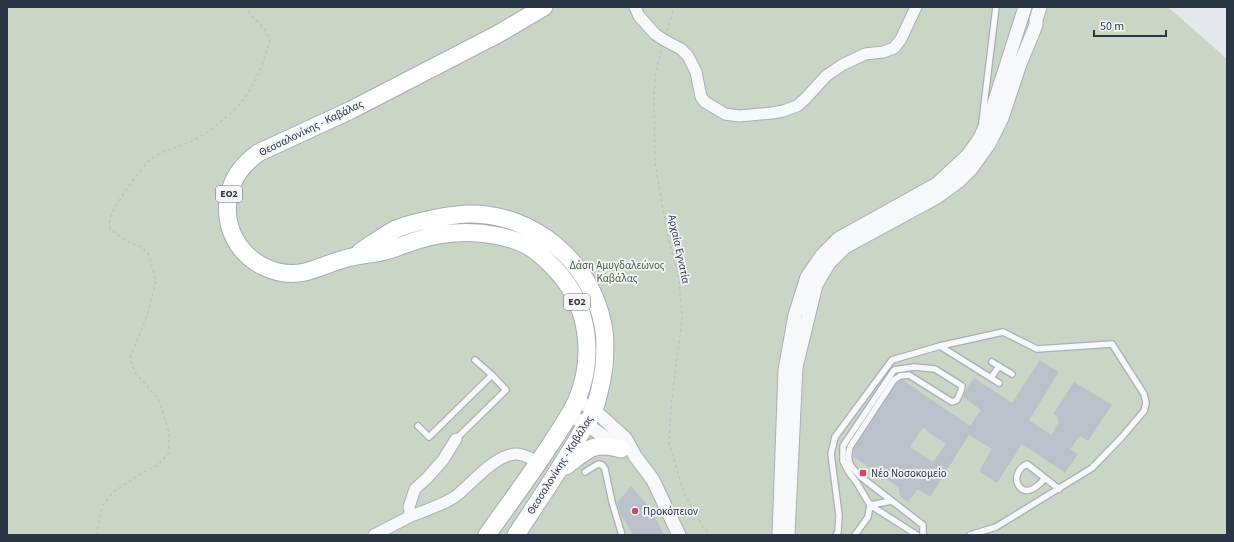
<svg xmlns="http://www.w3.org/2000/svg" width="1234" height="542" font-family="'Source Sans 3',sans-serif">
	<rect width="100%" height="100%" fill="#e4e7ec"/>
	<!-- green -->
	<path fill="#cad6c5" d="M7,7H1168L1227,59V535H7Z"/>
	<!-- building -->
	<path fill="#bbc1ca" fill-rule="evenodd" d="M1040,360L1059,372L1029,420L1051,435L1058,423L1057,416L1053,414L1074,382L1112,405L1088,441L1080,436L1070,449L1078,454L1065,473L1022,444L997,483L979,471L992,449L969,435L930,497L918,489L908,502L900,497L899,488L853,456L854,449L897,383L902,380H903L970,426L981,410L963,397L965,391L974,378L1012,403ZM923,428L946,444L933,462L910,447Z
		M631,486L650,508L664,535H633L620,513L617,503Z"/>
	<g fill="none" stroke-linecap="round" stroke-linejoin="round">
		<defs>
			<path id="service" d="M982,122L996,7
				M940,346L999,383
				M475,360L492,375
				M992,362L1012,374
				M991,378L999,366
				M418,426L429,437L492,375L506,390L456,439
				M585,472L598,464L602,465L605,469L612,502L622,535
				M1045,478C1041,483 1036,488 1030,490C1020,493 1014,481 1018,473C1020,468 1023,466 1027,464L1059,489
				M892,501L870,505L917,535
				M836,535L838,532L839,515L831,454L835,437L892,360L940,346L1003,332L1037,349L1112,344L1144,394L1146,403L1144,411L1122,437L1092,468L996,527L970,535
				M855,535L868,517L870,505L857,483L848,471L843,461V446L894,370L914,367L935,369L962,386L961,391L957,400L952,402L909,375L900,376L894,380L850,447C846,462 850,466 861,477L923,525V535"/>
			<path id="minor" d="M635,7L639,16L655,34L664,40L681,49L688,56L696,72L701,97L705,102L725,114L739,116L772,113L783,111L797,106L805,99L826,76L842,65L865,54L883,52L894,48L901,39L916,7
				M456,439L443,460L427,478L415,489L409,507L411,516C424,511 445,504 456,496C471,484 496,454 516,454C524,454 531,459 539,462
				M374,535L411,516"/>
			<path id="tertiary" d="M577,400L594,410L625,438L635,456L653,480L679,535
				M569,415L586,424L620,448
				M779,535L785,370L795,315L807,277L822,255L838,239L937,184L968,155L980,138L991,113L1025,7
				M788,535L796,367L816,285L829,263L845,247L937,197L959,181L971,169L989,144L1002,118L1020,64L1036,25V20L1040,7"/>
			<path id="primary" d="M360,252C372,244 384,235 396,229C413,222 448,215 467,214C532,212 591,261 603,325C606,338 605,354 604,367C602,380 598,400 593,412C589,421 583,429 578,438C559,471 537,503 516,535
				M566,466C587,450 593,441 621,449
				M487,535C508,505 530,476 550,445C559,431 570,416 577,400C595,356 589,305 556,270C550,264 544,257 537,252C517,236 480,231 454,233C437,234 419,239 403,245C397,247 391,250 385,251C374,254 363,254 352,257C336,260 321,268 305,272C278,278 248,264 235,239C226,223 225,202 232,185C237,171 246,162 258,153L351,110L498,34L544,7"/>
		</defs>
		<!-- service casing -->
		<use href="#service" stroke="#a9aeb7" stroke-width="8"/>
		<!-- minor casing -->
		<use href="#minor" stroke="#a9aeb7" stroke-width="13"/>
		<!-- tertiary casing -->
		<use href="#tertiary" stroke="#a9aeb7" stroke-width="15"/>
		<!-- primary casing -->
		<use href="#primary" stroke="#a3acb8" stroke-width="19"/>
		<!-- path -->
		<path stroke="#bec2c7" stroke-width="1.5" stroke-dasharray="3 3" stroke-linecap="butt" d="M667,31L674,7
			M661,50L656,72L654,93L655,163L668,237L679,280L682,320L671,406L669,443L684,493L703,527L711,535
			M96,535L103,505L113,492L147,470L158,465L169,452V432L159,400L135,372L130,358L148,313L156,281L149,255L142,247L126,241L110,229C110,226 109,222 110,220C112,207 141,168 151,159C162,150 177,148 190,142C205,135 220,123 232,112C253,92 262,68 270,40L264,28L249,13L247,7"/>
		<!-- service -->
		<use href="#service" stroke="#f7f8fa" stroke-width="5.5"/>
		<!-- minor -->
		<use href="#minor" stroke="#f7f8fa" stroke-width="11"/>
		<!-- tertiary -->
		<use href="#tertiary" stroke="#f7f8fa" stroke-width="13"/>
		<!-- primary -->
		<use href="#primary" stroke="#fff" stroke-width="17"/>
	</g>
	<!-- markers -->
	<g fill="#d04a65" stroke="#f4f6f9" stroke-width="1.5">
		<rect x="859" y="469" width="8" height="8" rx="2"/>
		<circle cx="635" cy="511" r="4"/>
	</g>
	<g text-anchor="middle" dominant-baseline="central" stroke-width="3.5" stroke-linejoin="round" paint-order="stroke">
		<!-- shield labels -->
		<g fill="#f4f6f9" stroke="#67707b" stroke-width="1">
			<rect x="216" y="186" width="26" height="16" rx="3"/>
			<rect x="564" y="294" width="26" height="16" rx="3"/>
		</g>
		<g font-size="10" font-weight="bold" fill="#2b3645">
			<text x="229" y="194">ΕΟ2</text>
			<text x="577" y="302">ΕΟ2</text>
		</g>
		<!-- street labels -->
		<g font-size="11" fill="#2b3645" stroke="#f4f6f9">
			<text transform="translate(311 128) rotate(-26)">Θεσσαλονίκης - Καβάλας</text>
			<text transform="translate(679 249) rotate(78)">Αρχαία Εγνατία</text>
			<text transform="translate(560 465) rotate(-58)">Θεσσαλονίκης - Καβάλας</text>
		</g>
		<!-- park labels -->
		<g font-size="11" fill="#426038" stroke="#f4f6f9">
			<text x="617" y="265">Δάση Αμυγδαλεώνος<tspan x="617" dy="13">Καβάλας</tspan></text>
		</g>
		<!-- poi labels -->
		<g font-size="11" fill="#2b3645" stroke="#f4f6f9" text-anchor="start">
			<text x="871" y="473">Νέο Νοσοκομείο</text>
			<text x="643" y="511">Προκόπειον</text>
		</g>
	</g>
	<!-- border -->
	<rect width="1234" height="542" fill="none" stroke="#2b3645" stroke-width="16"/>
	<!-- scale -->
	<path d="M1094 30v6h72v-6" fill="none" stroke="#2b3645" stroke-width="2"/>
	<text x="1100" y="30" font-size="12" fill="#2b3645" stroke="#f4f6f9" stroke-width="3" paint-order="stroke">50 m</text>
</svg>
